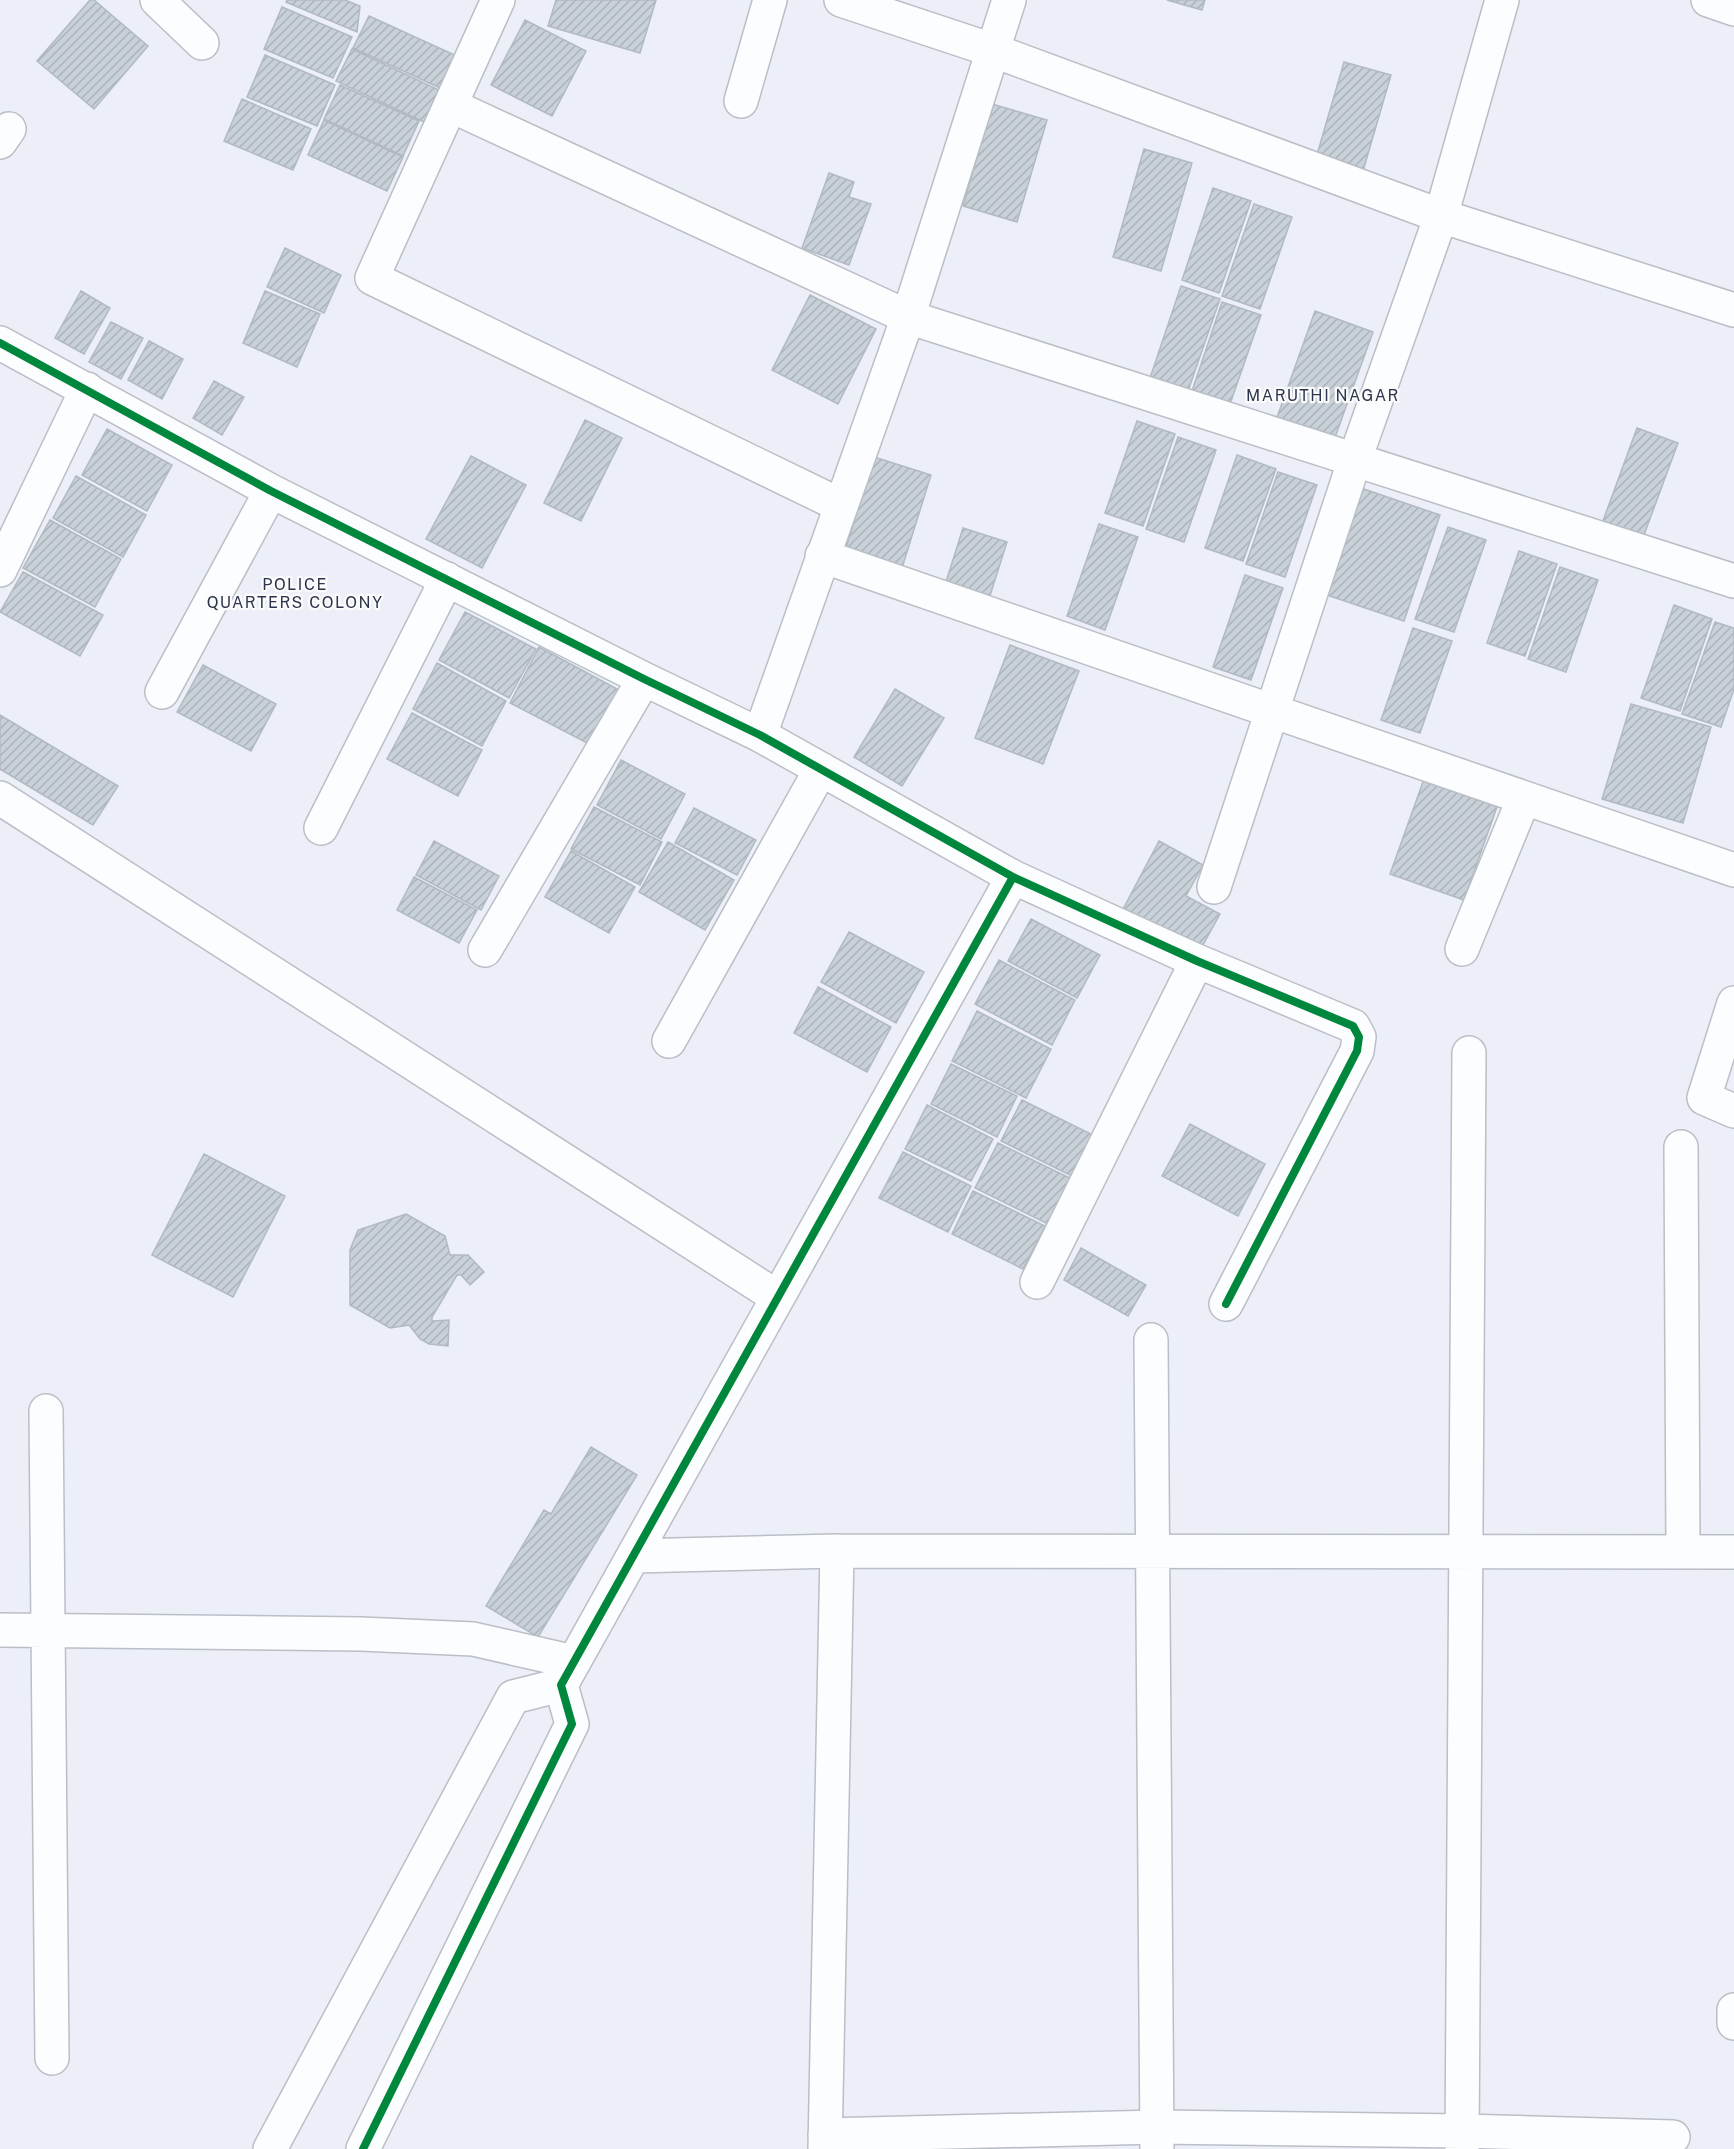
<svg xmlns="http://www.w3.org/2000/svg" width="1734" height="2149" font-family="'Public Sans',sans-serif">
	<defs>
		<pattern id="building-hatch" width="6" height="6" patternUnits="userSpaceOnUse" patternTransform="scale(1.5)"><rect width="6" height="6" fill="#c8d0d8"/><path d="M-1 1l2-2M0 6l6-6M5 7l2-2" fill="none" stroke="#abb2ba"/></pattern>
	</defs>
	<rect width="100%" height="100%" fill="#eceff7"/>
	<!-- building -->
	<path fill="url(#building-hatch)" stroke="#b2b9c1" stroke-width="1.5" d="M90,0H94L148,46L94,109L37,61Z
		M287,0H345L360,6L357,32L286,2Z
		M556,0H656L640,53L548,26Z
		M1167,0H1205L1202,10Z
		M282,7L352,37L333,78L264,49Z
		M369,16L455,55L440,88L353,48Z
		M525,20L586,51L552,116L491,85Z
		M352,49L439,90L424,122L336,81Z
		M265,55L335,85L317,126L247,97Z
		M1344,62L1391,75L1363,171L1316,158Z
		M340,85L419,121L403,156L324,119Z
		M242,99L311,129L293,170L224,141Z
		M992,104L1047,120L1017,222L963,206Z
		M324,120L403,157L387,191L308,155Z
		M1144,149L1192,163L1161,271L1113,257Z
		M829,173L854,182L849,197L871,204L849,265L802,248Z
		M1213,188L1251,201L1219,293L1182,280Z
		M1254,204L1292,217L1260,309L1222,296Z
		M285,248L341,275L324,313L267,287Z
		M1181,286L1220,299L1188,391L1150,378Z
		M81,291L110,308L84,354L55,338Z
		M265,291L320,314L297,367L243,343Z
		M810,295L876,329L838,404L772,370Z
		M1222,302L1261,315L1229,407L1191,394Z
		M1315,311L1373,332L1333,443L1275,423Z
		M111,322L143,338L121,379L89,362Z
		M149,341L183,359L162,399L128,380Z
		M214,381L244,397L222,435L193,418Z
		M585,420L622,438L581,521L544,503Z
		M1137,421L1175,434L1143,526L1105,513Z
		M1637,428L1678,443L1641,543L1600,529Z
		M107,429L172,465L147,511L82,475Z
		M1178,437L1216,450L1184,542L1146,529Z
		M1237,455L1276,469L1243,561L1205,548Z
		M471,456L526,485L482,568L426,539Z
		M874,457L931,475L902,568L845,551Z
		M1278,472L1317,485L1285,577L1246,564Z
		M76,476L146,515L123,557L53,518Z
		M1358,487L1440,515L1404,621L1321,593Z
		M50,520L121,559L95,607L23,568Z
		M1099,524L1138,537L1105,630L1067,616Z
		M1448,527L1486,540L1454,632L1415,619Z
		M963,528L1007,542L988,602L944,588Z
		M1519,551L1557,564L1525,656L1487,643Z
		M1560,567L1598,580L1566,672L1528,659Z
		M23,572L103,615L80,656L0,612Z
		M1245,575L1283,588L1251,680L1213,667Z
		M1674,605L1712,619L1680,711L1641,698Z
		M465,612L536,649L509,698L439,660Z
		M1715,622L1734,628V689L1721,727L1682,714Z
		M1413,628L1452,641L1420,733L1381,720Z
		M1010,645L1079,671L1043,764L975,738Z
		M539,647L619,690L589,744L510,703Z
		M437,663L506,701L482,746L413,709Z
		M203,665L276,704L251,751L177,712Z
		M895,689L944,718L902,786L854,757Z
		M1631,704L1711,727L1683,823L1602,799Z
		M412,713L482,750L458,796L387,759Z
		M0,715L118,786L93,825L0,769Z
		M621,760L685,794L661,839L597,805Z
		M1424,779L1498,804L1464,900L1390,874Z
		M594,807L662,842L640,885L571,849Z
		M694,808L756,840L737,875L675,843Z
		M434,841L499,876L481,910L416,875Z
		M1159,841L1203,865L1186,896L1220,914L1198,954L1121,913Z
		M668,842L734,880L705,930L639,892Z
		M571,851L635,887L609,933L545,897Z
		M414,877L477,910L459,943L397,910Z
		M1031,919L1100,955L1077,998L1008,961Z
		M849,932L924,972L896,1023L821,982Z
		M999,960L1075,1000L1052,1045L975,1004Z
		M818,987L891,1027L867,1072L794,1033Z
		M977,1011L1051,1049L1026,1098L952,1061Z
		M951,1064L1017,1096L997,1137L931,1104Z
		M1022,1100L1093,1135L1072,1176L1001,1141Z
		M927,1105L993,1139L971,1181L905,1149Z
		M1190,1124L1265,1164L1238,1216L1162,1176Z
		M998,1143L1074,1180L1052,1226L975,1188Z
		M903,1152L971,1186L948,1232L879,1198Z
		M204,1154L285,1196L233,1297L152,1255Z
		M973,1191L1045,1226L1023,1269L952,1234Z
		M406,1214L445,1236L450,1255H468L484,1272L470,1285L461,1275H457L432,1317V1321L449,1320L448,1346L429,1344L420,1339L409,1325L390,1328L350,1305V1250L358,1230Z
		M1081,1248L1146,1285L1128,1316L1064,1280Z
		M591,1447L637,1475L538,1637L486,1606L544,1510L551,1514Z"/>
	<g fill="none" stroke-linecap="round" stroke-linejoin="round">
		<defs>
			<path id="street" d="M157,0L202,43
				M498,0L372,278L840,505
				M841,0L992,50L1441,216L1734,310
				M1708,0L1734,9
				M741,101L770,0
				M452,106L908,317L1734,581
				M0,142L9,129
				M0,343L271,491L644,679L760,735L1013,877L1197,961L1353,1026L1359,1037L1357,1051L1226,1304
				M822,556L1734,870
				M0,570L87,389
				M162,692L271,491
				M760,735L908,317L1009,0
				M0,798L777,1297
				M321,828L447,579
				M1214,887L1355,459L1441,216L1502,0
				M1462,949L1524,798
				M485,950L644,679
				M1734,1003L1704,1098L1734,1111
				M669,1041L821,769
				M1681,1147L1683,1552
				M1037,1282L1197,961
				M1151,1340L1157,2148
				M46,1411L52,2058
				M634,1556L837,1551L1734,1552
				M0,1630L361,1634L473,1639L574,1662
				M1734,2023V2010
				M825,2135L1157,2127L1462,2131L1673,2137
				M270,2149L513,1697L561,1685
				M363,2149L572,1724L561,1685L1013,877
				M825,2149L837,1551
				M1462,2149L1469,1053"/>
		</defs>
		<!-- street casing -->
		<use href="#street" stroke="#babec7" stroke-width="36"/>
		<!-- street -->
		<use href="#street" stroke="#fcfdfe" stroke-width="33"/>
		<defs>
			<path id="cycleway" d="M0,343L271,491L644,679L760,735L1013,877L1197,961L1353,1026L1359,1037L1357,1051L1226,1304
				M363,2149L572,1724L561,1685L1013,877"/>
		</defs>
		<!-- cycleway casing -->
		<use href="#cycleway" stroke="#fbfbfb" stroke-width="11"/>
		<!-- cycleway -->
		<use href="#cycleway" stroke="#00873e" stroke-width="8"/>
	</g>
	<g text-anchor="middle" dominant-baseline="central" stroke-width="4.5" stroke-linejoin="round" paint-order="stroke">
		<!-- neighbourhood labels -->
		<g font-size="16" letter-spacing="1.5" fill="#2c354f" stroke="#fbfbfb">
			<text x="1323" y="395">MARUTHI NAGAR</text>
			<text x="295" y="584">POLICE<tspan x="295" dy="18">QUARTERS COLONY</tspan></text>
		</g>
	</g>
</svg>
